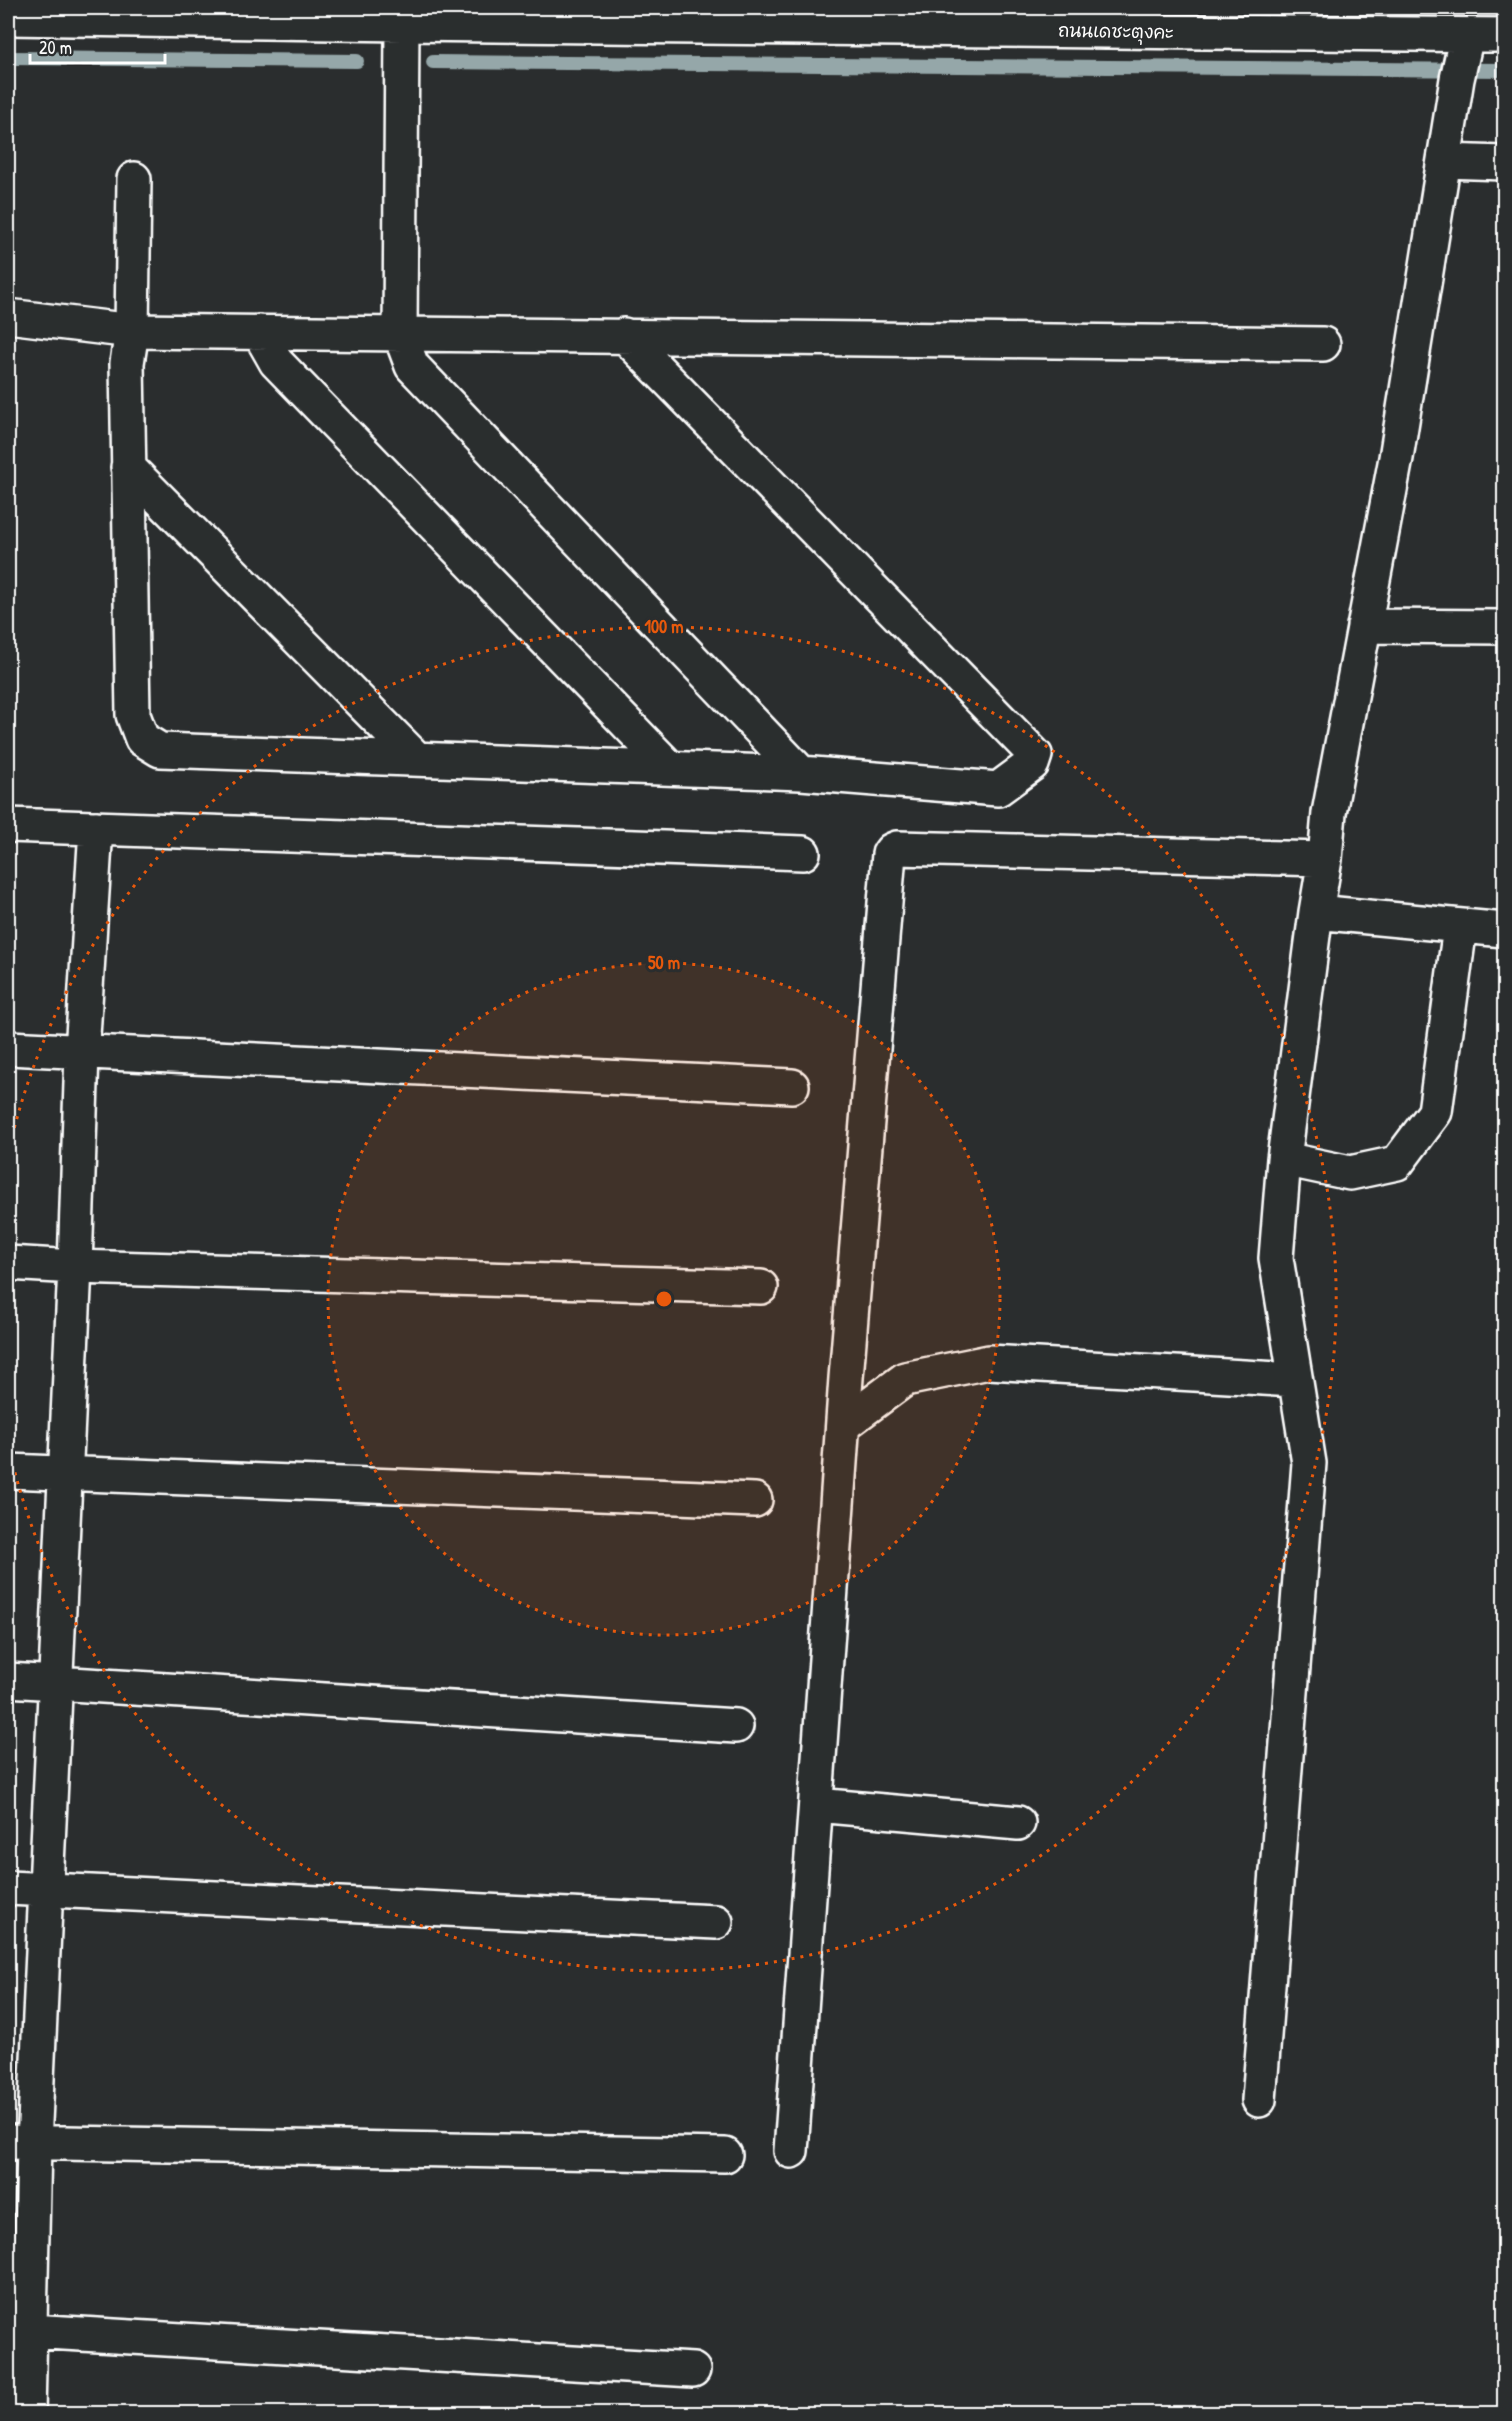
<svg xmlns="http://www.w3.org/2000/svg" width="1512" height="2421" font-family="'Patrick Hand','Playpen Sans Thai',sans-serif">
	<rect width="100%" height="100%" fill="#2a2d2e"/>
	<filter id="ink" filterUnits="userSpaceOnUse"><feTurbulence type="fractalNoise" baseFrequency=".0167" numOctaves="2"/><feDisplacementMap in="SourceGraphic" scale="12" xChannelSelector="R" yChannelSelector="G"/><feConvolveMatrix kernelMatrix="1 2 1 2 8 2 1 2 1" color-interpolation-filters="sRGB"/></filter>
	<g filter="url(#ink)">
		<g fill="none" stroke-linecap="round" stroke-linejoin="round">
			<!-- stream -->
			<path stroke="#95a7a9" stroke-width="14" d="M8,58L357,61
				M433,62L1504,70"/>
			<defs>
				<path id="minor" d="M8,18L402,24L1504,35
					M402,24L400,334L412,366L801,773
					M1444,161L1504,163
					M8,316L132,331L134,179
					M259,332L276,362L670,768
					M624,335L1035,755L1032,764L998,789L801,773L160,750L142,739L133,715L127,363L132,331L1323,344
					M128,467L417,759
					M1364,626L1504,627
					M8,825L803,853
					M1316,912L1504,930
					M8,1048L792,1086
					M1284,1159L1350,1173L1397,1163L1435,1112L1460,927
					M8,1263L75,1267L761,1287
					M843,1425L905,1379L989,1362L1295,1380
					M8,1471L755,1500
					M8,1680L736,1726
					M816,1805L1018,1823
					M8,1888L716,1922
					M1259,2100L1309,1463L1276,1258L1284,1159L1316,912L1325,859L1329,813L1396,458L1457,79L1467,35
					M8,2142L725,2155
					M791,2151L846,1378L889,854L892,850L897,848L1325,859
					M30,2331L693,2370
					M28,2414L34,2144L75,1267L82,1052L96,828"/>
			</defs>
			<!-- minor casing -->
			<use href="#minor" stroke="#fff" stroke-width="38"/>
			<!-- minor -->
			<use href="#minor" stroke="#2a2d2e" stroke-width="33"/>
		</g>
	</g>
	<!-- distance rings -->
	<circle cx="664" cy="1299" r="336" fill="#e8590c" fill-opacity=".12"/>
	<g fill="none" stroke="#e8590c" stroke-width="3" stroke-dasharray="3 6">
		<circle cx="664" cy="1299" r="336"/>
		<path d="M8 1154A672 672 0 1 1 8 1444"/>
	</g>
	<g text-anchor="middle" dominant-baseline="central" stroke-width="6" stroke-linejoin="round" paint-order="stroke">
		<!-- street labels -->
		<g font-size="18" fill="#fff" stroke="#2a2d2e">
			<text transform="translate(1116 31) rotate(1)">ถนนเดชะตุงคะ</text>
		</g>
	</g>
	<circle cx="664" cy="1299" r="9" fill="#e8590c" stroke="#2a2d2e" stroke-width="3"/>
	<g font-size="18" text-anchor="middle" font-weight="bold" fill="#e8590c" stroke="#2a2d2e" stroke-width="6" stroke-linejoin="round" paint-order="stroke">
		<text x="664" y="633">100 m</text>
		<text x="664" y="969">50 m</text>
	</g>
	<!-- margin -->
	<rect width="1512" height="2421" fill="none" stroke="#2a2d2e" stroke-width="30"/>
	<rect x="15" y="15" width="1482" height="2391" fill="none" stroke="#fff" stroke-width="2" filter="url(#ink)"/>
	<!-- scale -->
	<path d="M30 54v9h135v-9" fill="none" stroke="#ffffff" stroke-width="3"/>
	<text x="39" y="54" font-size="18" fill="#ffffff" stroke="#2a2d2e" stroke-width="4.5" paint-order="stroke">20 m</text>
</svg>
